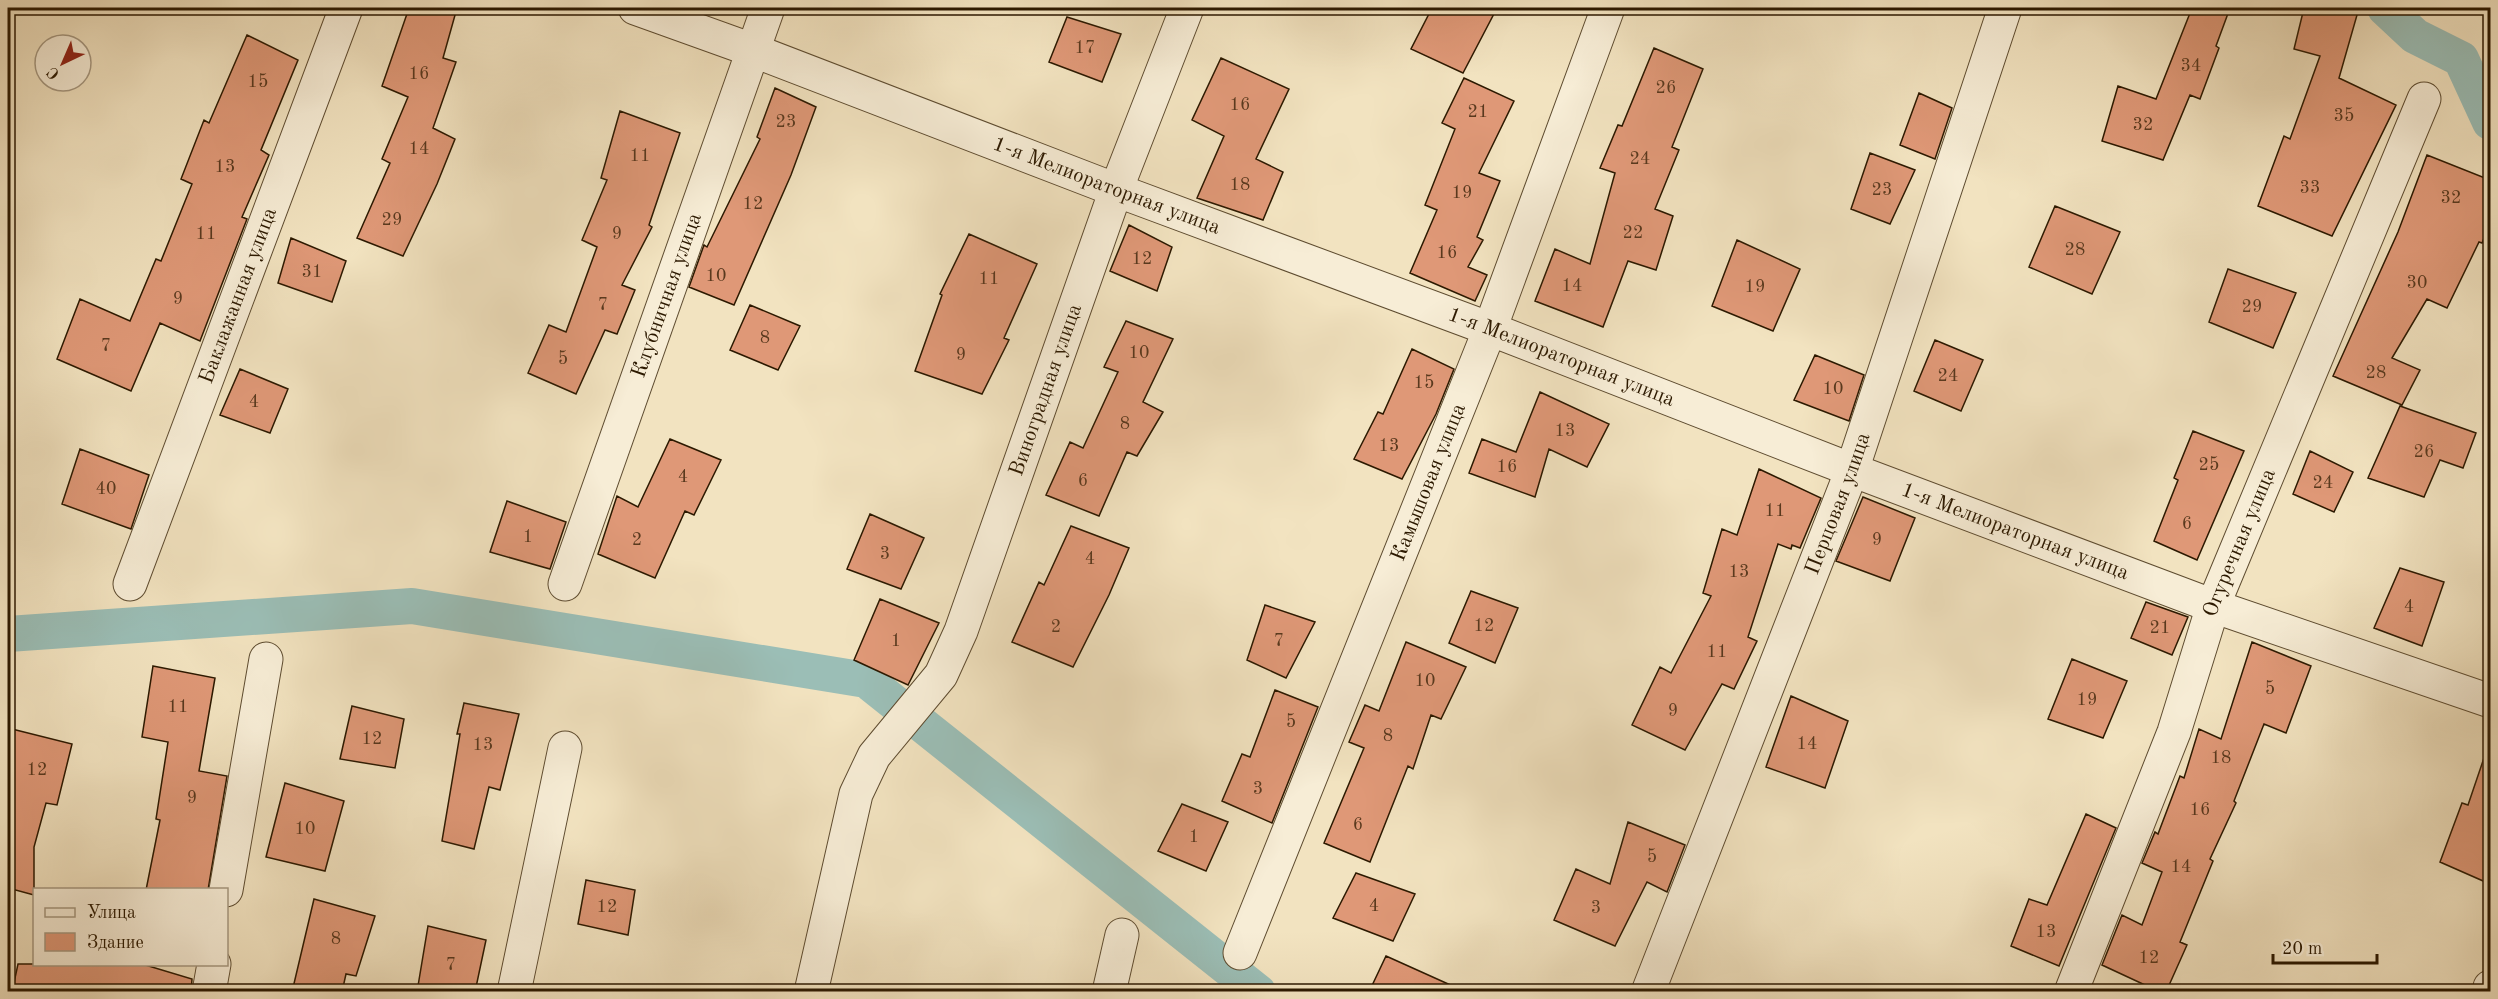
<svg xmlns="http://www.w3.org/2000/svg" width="2498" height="999" font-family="'Old Standard TT',serif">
	<rect width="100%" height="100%" fill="#f2e3c0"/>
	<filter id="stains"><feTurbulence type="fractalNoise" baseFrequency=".00333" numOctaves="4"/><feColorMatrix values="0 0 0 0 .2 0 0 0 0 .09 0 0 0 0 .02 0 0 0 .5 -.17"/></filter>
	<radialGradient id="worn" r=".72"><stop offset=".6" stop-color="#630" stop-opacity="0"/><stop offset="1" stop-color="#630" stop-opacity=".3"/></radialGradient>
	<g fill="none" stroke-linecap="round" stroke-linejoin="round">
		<!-- canal -->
		<path stroke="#9bbeb6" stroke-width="36" d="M2385,8L2415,36L2461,59L2490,122
			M8,634L412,606L866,680L1258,992"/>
	</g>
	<!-- building -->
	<path fill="#df9877" stroke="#2c1900" stroke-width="1.5" d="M409,8H457L443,58L456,62L433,128L455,139L437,184L403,256L357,238L390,163L382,159L408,97L382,86Z
		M1432,8H1497L1463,73L1411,49Z
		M2192,8H2230L2216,46L2219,48L2200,99L2190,95L2163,160L2102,141L2118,86L2156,99Z
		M2304,8H2359L2339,78L2396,105L2332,236L2258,206L2284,136L2290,139L2320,56L2294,49Z
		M1067,17L1121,34L1102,82L1049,62Z
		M247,35L298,60L261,150L269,155L242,217L247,219L200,341L160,323L131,391L57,359L80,299L130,321L156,259L161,261L192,184L181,179L204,120L209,123Z
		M1654,48L1703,69L1672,147L1679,150L1655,209L1673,216L1656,270L1628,261L1603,327L1535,301L1555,249L1590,264L1615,173L1600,168L1618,125L1622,126Z
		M1221,58L1289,89L1256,159L1283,172L1263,220L1197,198L1224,136L1192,120Z
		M1464,78L1514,101L1479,173L1500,181L1477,237L1483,240L1468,267L1487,275L1475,301L1410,273L1437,210L1425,205L1455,129L1442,123Z
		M775,88L816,107L791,175L734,305L689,287L704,245L707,247L760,139L757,137Z
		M1919,93L1952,108L1935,159L1900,145Z
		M620,111L680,133L649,225L652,227L622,285L635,290L617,334L605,330L576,394L528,373L549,325L566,332L597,247L582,240L607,180L601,178Z
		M1870,153L1915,170L1890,224L1851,209Z
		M2427,155L2490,180V223L2482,243L2479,242L2447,308L2427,299L2392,358L2420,370L2402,405L2333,376L2398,232Z
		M2055,206L2120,232L2092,294L2029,267Z
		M1129,225L1172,247L1157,291L1110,271Z
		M969,234L1037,264L1004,338L1009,340L982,394L915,371L942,295L940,294Z
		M291,238L346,261L332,302L278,283Z
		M1737,240L1800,269L1773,331L1712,306Z
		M2228,269L2296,293L2273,348L2209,322Z
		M750,305L800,326L778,370L730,350Z
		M1126,321L1173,339L1143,402L1163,412L1137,456L1127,452L1099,516L1046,495L1070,442L1083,448L1118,372L1104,367Z
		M1935,340L1983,360L1961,411L1914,391Z
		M1412,349L1454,369L1436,414L1402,479L1354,459L1378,412L1383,414Z
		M1815,355L1864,375L1849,421L1794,400Z
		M240,369L288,389L270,433L220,415Z
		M1540,392L1609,424L1587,467L1549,449L1535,497L1469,473L1482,439L1516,452Z
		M2400,406L2476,433L2463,468L2440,460L2424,497L2368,478Z
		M2193,431L2244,451L2197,560L2154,541L2178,480L2174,478Z
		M670,439L721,460L694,515L685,511L655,578L598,554L617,496L638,507Z
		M80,449L149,475L131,529L62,504Z
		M2310,451L2353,472L2334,512L2293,494Z
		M1759,469L1821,498L1800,548L1792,545L1791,549L1778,544L1748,637L1757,641L1734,689L1722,684L1685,750L1632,725L1660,667L1671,673L1711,596L1703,593L1722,529L1737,535Z
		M1863,497L1915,518L1890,581L1836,561Z
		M507,501L566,522L550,569L490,552Z
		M870,514L924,538L901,589L847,569Z
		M1071,526L1129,548L1109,595L1073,667L1012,642L1039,582L1044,585Z
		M2400,568L2444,582L2422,646L2374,628Z
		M1471,591L1518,608L1495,663L1449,643Z
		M880,599L939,623L908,685L854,660Z
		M2146,602L2188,617L2172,655L2131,638Z
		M1265,605L1315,622L1286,678L1247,660Z
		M1406,642L1466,667L1441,719L1431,715L1413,769L1408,766L1370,862L1324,843L1364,748L1349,742L1365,705L1379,711Z
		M2252,642L2311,666L2286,733L2264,724L2234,801L2236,803L2210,859L2213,861L2180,942L2187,945L2166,992H2160L2102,965L2122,915L2142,925L2162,872L2142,863L2155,832L2158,834L2180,776L2184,778L2199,729L2221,739Z
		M2072,659L2127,681L2103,738L2048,719Z
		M153,666L215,678L199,771L227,776L208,890H146L160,820L156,819L168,742L142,737Z
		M1275,690L1318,707L1272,823L1222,801L1242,754L1250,757Z
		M1791,696L1848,721L1825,788L1766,767Z
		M464,703L519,714L500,790L489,787L474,849L442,841L460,734H457Z
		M352,706L404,719L395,768L340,759Z
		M8,728L72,744L57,805L46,803L34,847V895L8,888Z
		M2486,752L2490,753V884L2440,862L2462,803L2468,805Z
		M285,783L344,801L325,871L266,857Z
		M1182,804L1228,822L1206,871L1158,851Z
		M2086,814L2116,828L2059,966L2011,946L2029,899L2047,905Z
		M1628,822L1685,845L1667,892L1647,882L1615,946L1554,920L1576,869L1610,884Z
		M1356,873L1415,894L1393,941L1333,918Z
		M586,880L635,890L628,935L578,924Z
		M314,899L375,916L356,976L346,974L342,992H292Z
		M428,926L486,940L475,992H417Z
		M1386,956L1466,992H1369Z
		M18,964H142L192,979L191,992H12Z"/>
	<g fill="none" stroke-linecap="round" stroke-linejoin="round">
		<defs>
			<g id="minor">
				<path id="s1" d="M635,8L752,50L1116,190L1490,329L1852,470L2213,606L2490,701"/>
				<path id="s2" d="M130,584L346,8"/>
				<path id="s3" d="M565,584L768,8"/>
				<path d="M226,890L266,659"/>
				<path id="s4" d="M1240,953L1490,329L1608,8"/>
				<path d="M209,992L214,964"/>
				<path d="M514,992L565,748"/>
				<path id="s5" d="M811,992L856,794L874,756L941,675L961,631L1116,190L1187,8"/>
				<path d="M1109,992L1122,935"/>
				<path id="s6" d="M1648,992L1852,470L2005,8"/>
				<path id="s7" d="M2071,992L2174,732L2213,606L2424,99"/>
				<path d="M2489,992L2490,987"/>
			</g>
		</defs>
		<!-- minor casing -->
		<use href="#minor" stroke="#5e4c30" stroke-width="35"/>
		<!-- minor -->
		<use href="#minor" stroke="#f7edd6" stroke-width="33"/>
	</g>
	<g text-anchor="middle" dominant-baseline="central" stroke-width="4.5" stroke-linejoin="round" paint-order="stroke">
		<!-- number labels -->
		<g font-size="18" fill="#59391e">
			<text x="1085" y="48">17</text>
			<text x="2191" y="66">34</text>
			<text x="419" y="74">16</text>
			<text x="258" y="82">15</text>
			<text x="1666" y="88">26</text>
			<text x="1240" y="105">16</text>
			<text x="1478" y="112">21</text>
			<text x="2344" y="116">35</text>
			<text x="786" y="122">23</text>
			<text x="2143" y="125">32</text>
			<text x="419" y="149">14</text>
			<text x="640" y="156">11</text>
			<text x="1640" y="159">24</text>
			<text x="225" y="167">13</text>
			<text x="1240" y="185">18</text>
			<text x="2310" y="188">33</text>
			<text x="1882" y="190">23</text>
			<text x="1462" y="193">19</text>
			<text x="2451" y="198">32</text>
			<text x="753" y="204">12</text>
			<text x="392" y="220">29</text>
			<text x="1633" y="233">22</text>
			<text x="206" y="234">11</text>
			<text x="617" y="234">9</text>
			<text x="2075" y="250">28</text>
			<text x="1447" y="253">16</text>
			<text x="1142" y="259">12</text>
			<text x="312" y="272">31</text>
			<text x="716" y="276">10</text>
			<text x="989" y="279">11</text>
			<text x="2417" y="283">30</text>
			<text x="1572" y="286">14</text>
			<text x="1755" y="287">19</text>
			<text x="178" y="299">9</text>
			<text x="603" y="305">7</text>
			<text x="2252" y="307">29</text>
			<text x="765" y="338">8</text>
			<text x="106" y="346">7</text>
			<text x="1139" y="353">10</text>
			<text x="961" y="355">9</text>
			<text x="563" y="359">5</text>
			<text x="2376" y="373">28</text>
			<text x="1948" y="376">24</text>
			<text x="1424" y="383">15</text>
			<text x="1833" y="389">10</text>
			<text x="254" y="402">4</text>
			<text x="1125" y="424">8</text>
			<text x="1565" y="431">13</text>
			<text x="1389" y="446">13</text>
			<text x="2424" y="452">26</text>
			<text x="2209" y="465">25</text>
			<text x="1507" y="467">16</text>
			<text x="683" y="477">4</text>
			<text x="1083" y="481">6</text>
			<text x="2323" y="483">24</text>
			<text x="106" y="489">40</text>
			<text x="1775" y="511">11</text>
			<text x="2187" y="524">6</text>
			<text x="528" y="537">1</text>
			<text x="637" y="540">2</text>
			<text x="1877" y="540">9</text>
			<text x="885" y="554">3</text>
			<text x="1090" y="559">4</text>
			<text x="1739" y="572">13</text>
			<text x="2409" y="607">4</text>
			<text x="1484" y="626">12</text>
			<text x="1056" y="627">2</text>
			<text x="2160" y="628">21</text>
			<text x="896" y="641">1</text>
			<text x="1279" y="641">7</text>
			<text x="1717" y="652">11</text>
			<text x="1425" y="681">10</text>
			<text x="2270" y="689">5</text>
			<text x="2087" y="700">19</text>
			<text x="178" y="707">11</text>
			<text x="1673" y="711">9</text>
			<text x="1291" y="722">5</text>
			<text x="1388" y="736">8</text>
			<text x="372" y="739">12</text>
			<text x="1807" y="744">14</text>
			<text x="483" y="745">13</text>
			<text x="2221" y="758">18</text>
			<text x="37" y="770">12</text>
			<text x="1258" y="789">3</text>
			<text x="192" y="798">9</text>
			<text x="2200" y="810">16</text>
			<text x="1358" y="825">6</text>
			<text x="305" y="829">10</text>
			<text x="1194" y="837">1</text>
			<text x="1652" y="857">5</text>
			<text x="2181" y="867">14</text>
			<text x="1374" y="906">4</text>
			<text x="607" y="907">12</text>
			<text x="1596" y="908">3</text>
			<text x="2046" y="932">13</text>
			<text x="336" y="939">8</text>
			<text x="2149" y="958">12</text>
			<text x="451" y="965">7</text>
		</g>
		<!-- street labels -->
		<g font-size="21" fill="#2c1900" stroke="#f7edd6">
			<text stroke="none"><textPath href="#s1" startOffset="504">1-я Мелиораторная улица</textPath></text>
			<text stroke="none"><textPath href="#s2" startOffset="308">Баклажанная улица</textPath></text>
			<text stroke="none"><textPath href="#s3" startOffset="306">Клубничная улица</textPath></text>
			<text stroke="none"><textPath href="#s1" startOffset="990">1-я Мелиораторная улица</textPath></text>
			<text stroke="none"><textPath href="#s5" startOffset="654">Виноградная улица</textPath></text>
			<text stroke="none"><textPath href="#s4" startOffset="507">Камышовая улица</textPath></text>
			<text stroke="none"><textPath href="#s6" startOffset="524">Перцовая улица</textPath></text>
			<text stroke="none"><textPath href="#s1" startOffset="1476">1-я Мелиораторная улица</textPath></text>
			<text stroke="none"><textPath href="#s7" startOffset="480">Огуречная улица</textPath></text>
		</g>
	</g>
	<!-- margin -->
	<rect width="2498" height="999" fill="none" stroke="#f2e3c0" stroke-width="30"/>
	<rect x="9" y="9" width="2480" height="981" fill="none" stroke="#2c1900" stroke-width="3"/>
	<rect x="15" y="15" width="2468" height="969" fill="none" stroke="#2c1900" stroke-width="1.5"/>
	<!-- legend -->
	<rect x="33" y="888" width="195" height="78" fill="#f7edd6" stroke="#a69880" stroke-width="1.5"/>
	<rect x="45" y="908" width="30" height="9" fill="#f7edd6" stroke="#a69880" stroke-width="1.5"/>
	<text x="87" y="918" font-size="18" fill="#2c1900">Улица</text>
	<rect x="45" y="933" width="30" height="18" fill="#df9877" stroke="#a69880" stroke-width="1.5"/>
	<text x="87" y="948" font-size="18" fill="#2c1900">Здание</text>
	<!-- north arrow -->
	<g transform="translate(63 63) rotate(224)"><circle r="28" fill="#f7edd6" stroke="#a69880" stroke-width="1.5"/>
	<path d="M0-4.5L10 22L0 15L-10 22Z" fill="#8f2418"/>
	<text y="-9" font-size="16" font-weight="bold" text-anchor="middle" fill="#2c1900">С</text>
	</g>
	<!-- scale -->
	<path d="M2273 954v9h104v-9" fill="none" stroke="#2c1900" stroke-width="3"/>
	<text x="2282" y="954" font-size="18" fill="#2c1900" stroke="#f7edd6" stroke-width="4.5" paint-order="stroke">20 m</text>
	<rect width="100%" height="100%" filter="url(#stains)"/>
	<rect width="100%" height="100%" fill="url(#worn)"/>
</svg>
